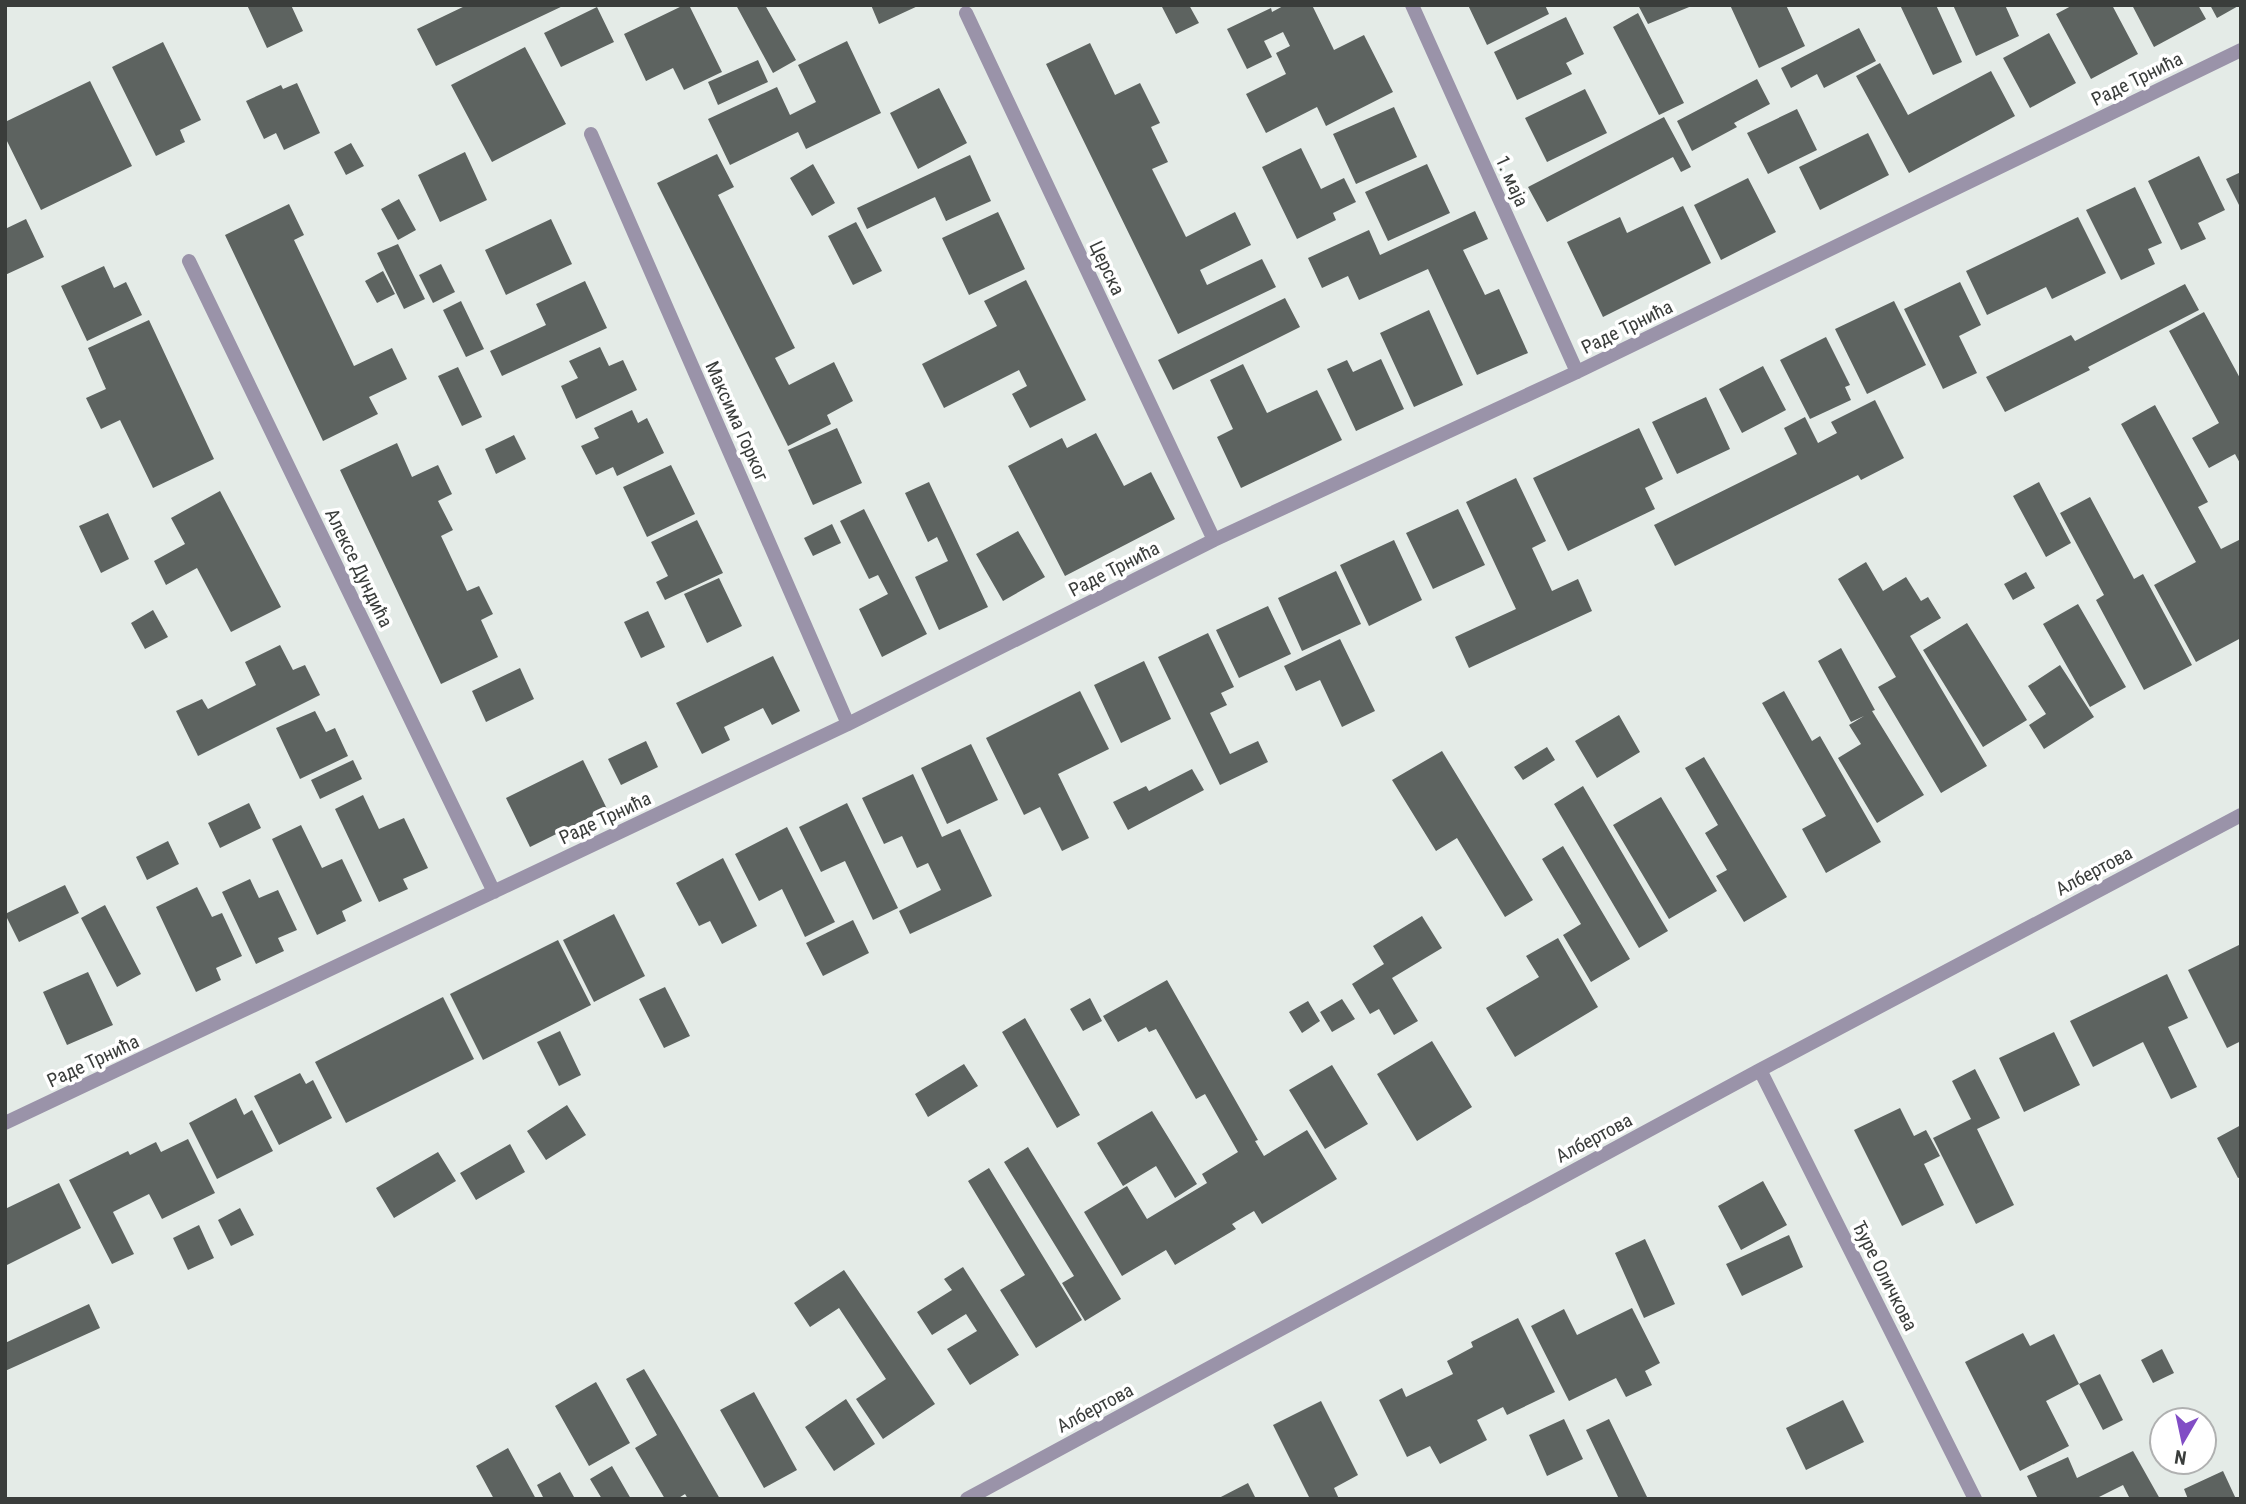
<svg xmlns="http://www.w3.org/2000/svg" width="2246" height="1504" font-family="'Roboto Condensed',sans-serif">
	<rect width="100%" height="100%" fill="#e4ebe7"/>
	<!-- building -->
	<path fill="#5d6360" d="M247,5H291L303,31L267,48Z
		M467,5H565L436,66L417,29Z
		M684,5H689L722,72L684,90L673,68L646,81L624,34Z
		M736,5H765L796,60L773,73Z
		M871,5H920L879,24Z
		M1161,5H1189L1199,23L1176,34Z
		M1285,5H1312L1334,50L1364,35L1393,92L1326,126L1317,107L1266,133L1246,94L1286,74L1276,53L1290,46L1283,32L1264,41L1272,57L1247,69L1227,29L1271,8L1272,12Z
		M1468,5H1545L1549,14L1487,45Z
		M1638,5H1694L1648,24Z
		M1730,5H1786L1805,46L1759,68Z
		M1900,5H1936L1962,62L1933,75Z
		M1953,5H2005L2019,36L1976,56Z
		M2073,5H2112L2138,54L2091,79L2056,14Z
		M2132,5H2198L2206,19L2154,47Z
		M2210,5H2240L2217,18Z
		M597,7L614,42L561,67L544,33Z
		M1638,13L1684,103L1659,115L1613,27Z
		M1566,17L1584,54L1566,63L1572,74L1517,100L1494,52Z
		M1859,28L1876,61L1824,88L1817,74L1791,88L1781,68Z
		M2049,33L2076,83L2030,108L2003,58Z
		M847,41L881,113L806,149L798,132L730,165L708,119L777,87L790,115L816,102L798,65Z
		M163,42L201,120L180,130L185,142L156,156L112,67Z
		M1090,43L1115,95L1140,83L1160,123L1151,127L1168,162L1152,169L1186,237L1235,212L1251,245L1200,270L1207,285L1262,259L1276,287L1178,334L1046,64Z
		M525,47L566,124L492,162L451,85Z
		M758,60L768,82L718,105L708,82Z
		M1880,63L1908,115L1991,71L2015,116L1909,173L1856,76Z
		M1757,79L1770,104L1734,123L1737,127L1692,151L1677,121Z
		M90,81L132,166L41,210L5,137V122Z
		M297,83L320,133L284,150L276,133L264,139L246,101L281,85L283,89Z
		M939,88L967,143L918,169L890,113Z
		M1585,89L1607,133L1547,162L1525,118Z
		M1394,107L1417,157L1356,184L1333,134Z
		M1797,109L1817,150L1768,174L1747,133Z
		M1664,117L1691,167L1681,172L1673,157L1547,222L1528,187Z
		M1868,133L1889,175L1820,210L1799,167Z
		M351,143L364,166L346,175L334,152Z
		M1301,148L1321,189L1344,178L1356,202L1333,213L1336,220L1297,239L1262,167Z
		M465,152L487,200L440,222L418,175Z
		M717,154L734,187L718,195L795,348L775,358L789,385L834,362L853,401L827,415L831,424L788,446L657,183Z
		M970,155L991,201L946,221L935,197L867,229L857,208Z
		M2199,156L2225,210L2198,223L2206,239L2181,250L2148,181Z
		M813,164L835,203L812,216L790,178Z
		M1427,164L1450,213L1388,241L1365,192Z
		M2241,172V209L2226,179Z
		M1748,178L1776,232L1721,260L1694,205Z
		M2135,187L2162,243L2148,249L2155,264L2121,280L2086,210Z
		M399,199L416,230L398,240L381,209Z
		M289,204L304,235L294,240L354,366L392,348L407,379L369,397L378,414L323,441L225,235Z
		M1683,206L1711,263L1603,317L1567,242L1620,217L1627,233Z
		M1475,211L1488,239L1463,250L1485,295L1499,289L1528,353L1477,375L1428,269L1359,300L1348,276L1322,288L1308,258L1369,230L1380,255Z
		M998,212L1025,269L969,295L942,238Z
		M2078,217L2106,273L2052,299L2046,287L1987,315L1966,271Z
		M26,219L44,257L5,275V229Z
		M551,219L572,264L506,295L485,250Z
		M856,222L882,271L853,285L828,236Z
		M398,244L425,299L404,309L377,253Z
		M441,264L455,292L433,303L419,275Z
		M104,266L114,288L126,282L142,315L87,341L61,286Z
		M383,271L395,294L377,303L365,281Z
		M1026,280L1086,400L1030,428L1012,394L1027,386L1019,370L944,408L922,364L997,326L984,301Z
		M585,281L607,328L502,376L490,351L546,325L536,304Z
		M1960,282L1981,325L1959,336L1977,373L1943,389L1904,309Z
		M2185,284L2199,310L2088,367L2090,370L2005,412L1986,377L2071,335L2075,341Z
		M1285,298L1300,327L1173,390L1158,360Z
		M461,301L484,349L466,357L443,310Z
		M1894,301L1926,365L1867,394L1835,329Z
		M1429,310L1463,385L1414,407L1380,333Z
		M2204,312L2241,380V465L2235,454L2209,468L2192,438L2219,423L2169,331Z
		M149,320L214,459L153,488L120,420L101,429L86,398L106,389L88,348Z
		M1826,337L1850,385L1845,387L1851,400L1810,419L1780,360Z
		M600,347L609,366L623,360L637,390L576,419L561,386L578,378L569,361Z
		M1381,359L1404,409L1356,431L1327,369L1347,360L1353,372Z
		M1243,364L1267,413L1317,390L1342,440L1241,488L1217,437L1233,429L1210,380Z
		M1763,366L1786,410L1742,433L1719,389Z
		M458,367L482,417L462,426L438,376Z
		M1706,397L1730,449L1677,474L1652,422Z
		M1875,400L1904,458L1861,480L1858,475L1675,566L1654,525L1797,454L1784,428L1805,417L1818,443L1837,433L1831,422Z
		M2155,405L2208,502L2198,507L2221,549L2241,539V638L2196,662L2154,585L2196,562L2121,424Z
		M632,410L638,423L647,418L664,453L617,476L613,467L596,475L581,446L599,438L594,428Z
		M837,428L862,483L813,505L788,450Z
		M1639,428L1663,479L1645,488L1655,509L1568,551L1533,478Z
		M1096,433L1124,486L1151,472L1175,519L1065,576L1008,466L1062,438L1067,448Z
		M514,435L526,459L496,474L485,449Z
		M397,443L412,477L438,465L452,494L438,501L453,530L441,536L467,591L479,586L493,614L481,620L498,657L441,684L340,470Z
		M671,465L695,514L647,537L623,487Z
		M1516,478L1546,541L1532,548L1552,591L1578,579L1592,611L1469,668L1455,637L1516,609L1466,502Z
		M929,482L988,607L939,630L915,577L948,561L937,537L928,542L905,493Z
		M2039,482L2071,543L2046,557L2013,496Z
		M220,491L281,607L231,632L197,568L166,585L154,561L185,544L171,518Z
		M2090,497L2134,579L2143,574L2192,665L2144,690L2096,600L2104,595L2060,513Z
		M864,509L927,634L882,657L859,609L888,594L878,575L869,579L840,521Z
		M1458,509L1485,565L1433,589L1406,533Z
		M108,513L129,559L101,573L79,526Z
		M697,520L723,573L665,600L656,582L668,576L651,542Z
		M832,524L841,543L813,556L804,538Z
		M1018,531L1045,577L1003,601L976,554Z
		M1394,540L1422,600L1369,626L1340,565Z
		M1866,562L1883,591L1906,577L1921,601L1928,597L1941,618L1910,636L1987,766L1941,793L1878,687L1896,677L1838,579Z
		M1336,571L1361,624L1302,651L1278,598Z
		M2026,572L2035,588L2013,600L2004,584Z
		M719,578L742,626L707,643L684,594Z
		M2078,604L2126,687L2090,707L2043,624Z
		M1268,606L1291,654L1239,678L1216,630Z
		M153,610L168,637L145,649L131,623Z
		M648,611L665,647L641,658L624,622Z
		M1967,623L2027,720L1983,747L1923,650Z
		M1208,633L1234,687L1221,693L1227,705L1210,713L1230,754L1258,741L1268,762L1220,785L1158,657Z
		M1340,639L1375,711L1342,727L1320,680L1296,691L1284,666Z
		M280,645L293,670L305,665L320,695L198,756L176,711L202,699L208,709L256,685L245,662Z
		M1841,648L1875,710L1872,711L1924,795L1877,823L1838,758L1861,744L1849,725L1864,716L1851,722L1818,661Z
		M773,656L800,711L772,725L763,708L724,727L730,740L702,754L676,703Z
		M1144,661L1171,719L1121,743L1094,685Z
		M2060,665L2094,717L2044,749L2029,725L2046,714L2028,686Z
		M520,668L534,699L486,722L472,691Z
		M1080,691L1109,749L1058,774L1089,838L1062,851L1040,807L1024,815L986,738Z
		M1784,691L1812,741L1820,736L1881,842L1826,873L1802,829L1826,816L1762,703Z
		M315,711L326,732L335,728L348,756L300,779L276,728Z
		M1619,715L1640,752L1597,778L1575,741Z
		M646,741L658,767L621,785L608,759Z
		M971,744L998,800L947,824L921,768Z
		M1547,747L1555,760L1523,780L1514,767Z
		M1442,751L1533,900L1505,917L1457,838L1436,851L1392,780Z
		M1704,757L1787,897L1744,922L1716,876L1727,870L1705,833L1718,825L1685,768Z
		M353,760L362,779L320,799L311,780Z
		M583,760L607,809L530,847L506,798Z
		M1192,769L1204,790L1128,830L1113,802L1146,786L1149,791Z
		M913,774L942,837L960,829L992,896L910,934L899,911L941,890L928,863L917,868L902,836L884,844L862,798Z
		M1583,786L1668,931L1639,948L1554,804Z
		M363,795L379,829L404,818L428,868L403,879L408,889L379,902L335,809Z
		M1661,797L1717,891L1669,919L1613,825Z
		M249,803L261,828L220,848L208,823Z
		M847,803L898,908L873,920L845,861L821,872L799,827Z
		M301,825L322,868L342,859L362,901L342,911L346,921L317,935L272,839Z
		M787,827L835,922L805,937L782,889L759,901L735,854Z
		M168,841L179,864L147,880L136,857Z
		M1563,846L1630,959L1591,982L1563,935L1581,924L1542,859Z
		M723,858L757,926L722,944L710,921L699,926L676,883Z
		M250,879L259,898L278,890L297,930L278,938L284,951L256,964L222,892Z
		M65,885L79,913L19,942L5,914Z
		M197,887L212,917L222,913L242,956L216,968L221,980L196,992L156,907Z
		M105,905L141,974L117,987L81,918Z
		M614,914L645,976L594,1002L563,940Z
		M1422,916L1442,948L1392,978L1418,1021L1394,1035L1379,1009L1370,1014L1352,984L1384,964L1373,946Z
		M853,920L869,953L823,976L806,943Z
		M1558,938L1598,1007L1515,1057L1486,1008L1539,977L1526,956Z
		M558,940L591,1005L483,1060L450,994Z
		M2241,944V1041L2227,1048L2188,970Z
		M88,972L113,1025L67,1045L43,992Z
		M2167,974L2188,1018L2168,1027L2197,1087L2171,1099L2143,1042L2093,1067L2070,1021Z
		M1167,980L1258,1140L1255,1141L1264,1156L1307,1130L1337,1179L1262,1224L1254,1211L1232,1224L1236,1229L1175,1265L1166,1250L1122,1276L1084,1212L1127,1186L1147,1219L1207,1183L1202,1174L1238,1152L1205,1094L1196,1099L1156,1029L1149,1032L1146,1027L1118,1042L1103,1016Z
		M665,987L690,1036L664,1048L639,999Z
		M443,997L474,1059L346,1123L315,1062Z
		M1090,998L1102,1021L1083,1031L1070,1009Z
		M1342,999L1355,1019L1332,1032L1320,1012Z
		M1308,1001L1320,1021L1302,1033L1289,1012Z
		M1025,1018L1080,1115L1057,1128L1002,1032Z
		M560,1031L581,1075L559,1086L537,1042Z
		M2054,1032L2080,1085L2024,1112L1999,1058Z
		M1432,1041L1472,1107L1417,1141L1377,1074Z
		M964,1064L978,1086L928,1117L915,1094Z
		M1332,1065L1368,1124L1325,1149L1289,1090Z
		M1975,1069L2000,1118L1977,1129L2014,1205L1976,1224L1933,1138L1971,1119L1952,1081Z
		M300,1073L306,1084L313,1080L332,1118L279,1145L254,1096Z
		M236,1098L244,1115L252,1110L273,1151L217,1179L189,1123Z
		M567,1105L586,1135L546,1160L527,1131Z
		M1900,1108L1914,1136L1926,1130L1940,1156L1924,1164L1944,1205L1902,1226L1854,1130Z
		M1152,1111L1197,1184L1175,1198L1156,1166L1123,1186L1097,1143Z
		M2241,1125V1177L2238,1178L2217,1138Z
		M188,1139L215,1193L162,1219L149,1194L113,1212L134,1254L112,1264L69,1180L128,1151L130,1155L156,1142L161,1152Z
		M510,1144L525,1172L476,1200L460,1173Z
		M1028,1147L1121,1299L1085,1321L1062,1283L1074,1276L1004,1162Z
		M438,1152L456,1181L394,1218L376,1188Z
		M989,1168L1082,1320L1036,1348L1000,1290L1025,1275L968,1181Z
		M1763,1181L1787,1225L1741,1250L1718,1206Z
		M59,1183L81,1228L5,1266V1209Z
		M240,1208L254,1235L231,1246L218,1220Z
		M199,1225L214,1258L188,1270L173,1238Z
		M1789,1235L1803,1267L1742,1296L1726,1264Z
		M1645,1239L1675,1304L1644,1318L1615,1253Z
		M963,1267L1019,1355L970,1385L947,1349L977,1331L966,1314L932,1335L917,1312L952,1290L944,1279Z
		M844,1270L935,1404L883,1439L856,1399L886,1379L839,1308L810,1327L794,1303Z
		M89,1304L100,1328L5,1371V1343Z
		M1632,1308L1660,1363L1645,1371L1652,1385L1626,1397L1616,1378L1569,1401L1531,1326L1564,1309L1577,1335Z
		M1518,1318L1555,1392L1507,1415L1503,1407L1477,1420L1487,1440L1440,1464L1430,1446L1407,1457L1379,1400L1402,1388L1406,1397L1453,1374L1447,1361L1473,1347L1471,1342Z
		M2023,1333L2030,1346L2054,1334L2079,1384L2100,1374L2123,1420L2103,1430L2079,1384L2046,1401L2069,1446L2020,1471L1965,1362Z
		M2162,1349L2174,1373L2153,1383L2141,1360Z
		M644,1369L676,1423L720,1499H688L685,1494L677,1499H665L635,1448L657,1435L626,1379Z
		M596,1382L630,1443L589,1466L555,1406Z
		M754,1392L797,1470L764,1488L720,1410Z
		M846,1399L875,1444L834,1471L805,1427Z
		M1843,1400L1864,1442L1806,1470L1786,1428Z
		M1321,1401L1358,1475L1334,1488L1339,1499H1310L1273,1425Z
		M1564,1419L1583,1459L1547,1476L1529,1435Z
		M1609,1419L1648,1499H1619L1586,1430Z
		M508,1448L536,1499H494L476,1466Z
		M2133,1451L2160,1499H2130L2123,1485L2095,1499H2038L2027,1476L2068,1457L2077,1478Z
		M612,1466L631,1499H602L590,1479Z
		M2223,1471L2236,1499H2188L2184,1489Z
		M560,1472L574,1497L544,1499L537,1485Z
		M1248,1483L1256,1499H1217Z"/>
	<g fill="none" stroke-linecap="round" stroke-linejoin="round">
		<!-- minor -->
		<path stroke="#9a93a9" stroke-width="14" d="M1412,5L1577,372
			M966,13L1214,540
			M591,134L848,724
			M189,261L494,892
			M1760,1070L1975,1499
			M5,1123L848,724L1214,540L1577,372L2241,50
			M967,1499L1760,1070L2241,815"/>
	</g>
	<g text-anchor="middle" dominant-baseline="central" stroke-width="7" stroke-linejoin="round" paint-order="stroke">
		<!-- street labels -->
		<g font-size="19" fill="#3a3d3b" stroke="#fff">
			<text transform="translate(2137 79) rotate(-26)">Раде Трнића</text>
			<text transform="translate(1512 181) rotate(66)">1. маја</text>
			<text transform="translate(1107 268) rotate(65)">Церска</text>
			<text transform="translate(1627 327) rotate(-26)">Раде Трнића</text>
			<text transform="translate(737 421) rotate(66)">Максима Горког</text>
			<text transform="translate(359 568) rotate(64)">Алексе Дундића</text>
			<text transform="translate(1114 569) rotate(-27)">Раде Трнића</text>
			<text transform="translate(605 818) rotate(-25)">Раде Трнића</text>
			<text transform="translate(2094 871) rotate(-28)">Албертова</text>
			<text transform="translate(93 1061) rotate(-25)">Раде Трнића</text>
			<text transform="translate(1594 1138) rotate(-28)">Албертова</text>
			<text transform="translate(1885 1276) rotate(63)">Ђуре Оличкова</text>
			<text transform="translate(1095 1408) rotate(-28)">Албертова</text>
		</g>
	</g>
	<!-- border -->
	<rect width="2246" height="1504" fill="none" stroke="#3a3d3b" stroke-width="14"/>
	<!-- north arrow -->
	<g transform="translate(2183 1441) rotate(189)"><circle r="33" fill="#ffffff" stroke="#b0b1b1" stroke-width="2"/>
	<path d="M0-5L12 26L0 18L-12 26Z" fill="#814dc5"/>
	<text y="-10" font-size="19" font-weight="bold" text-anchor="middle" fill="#3a3d3b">N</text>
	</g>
</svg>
